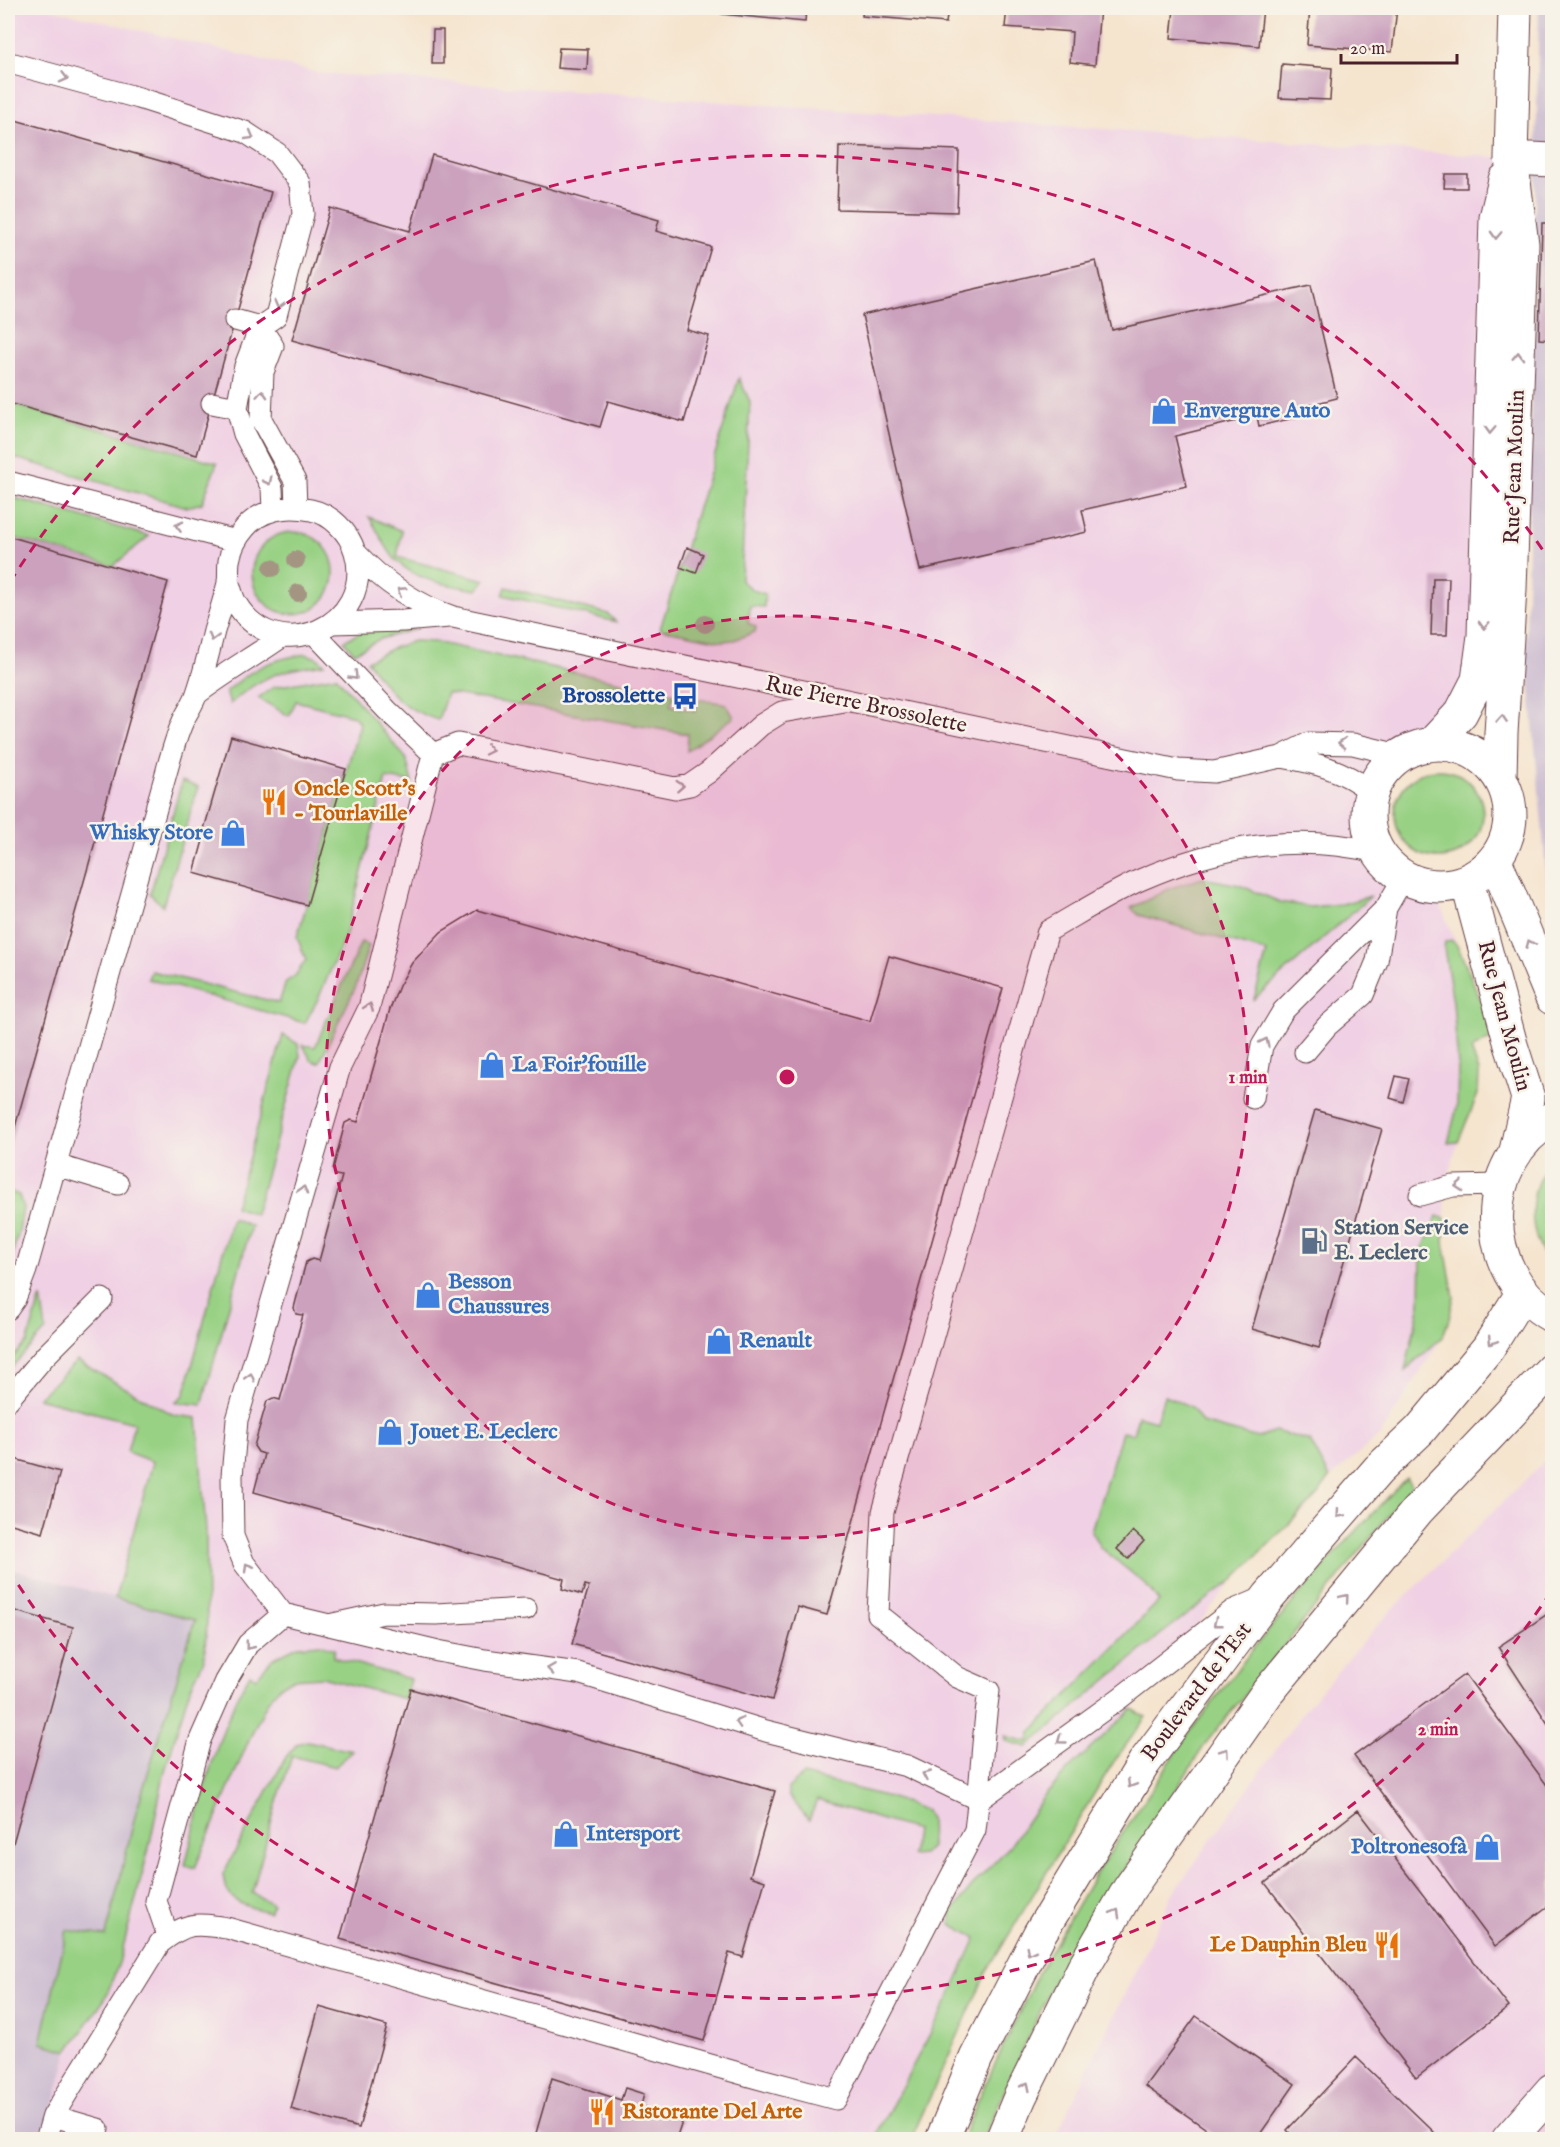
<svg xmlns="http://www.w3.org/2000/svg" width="1560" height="2147" font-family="'IM FELL English',serif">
	<rect width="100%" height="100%" fill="#f7f3e8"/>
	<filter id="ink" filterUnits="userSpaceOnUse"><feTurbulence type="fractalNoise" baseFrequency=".0167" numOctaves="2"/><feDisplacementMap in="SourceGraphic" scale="12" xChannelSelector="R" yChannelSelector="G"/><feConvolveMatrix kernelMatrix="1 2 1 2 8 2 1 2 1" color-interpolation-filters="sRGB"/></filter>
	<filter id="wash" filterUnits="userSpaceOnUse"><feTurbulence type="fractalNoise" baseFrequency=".008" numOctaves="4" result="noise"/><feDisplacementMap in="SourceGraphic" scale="24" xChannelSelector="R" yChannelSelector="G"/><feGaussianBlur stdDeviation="1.35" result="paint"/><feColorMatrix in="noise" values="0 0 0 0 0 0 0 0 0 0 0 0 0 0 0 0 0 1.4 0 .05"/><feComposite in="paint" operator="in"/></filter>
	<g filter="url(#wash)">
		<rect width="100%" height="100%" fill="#f5e4ce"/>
		<!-- built -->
		<path fill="#f0d0e4" d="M8,8H46L319,73L1511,158L1478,680L1420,745L1399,755L1382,772L1371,792L1367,813L1370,835L1377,852L1389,866L1404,878L1432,886L1496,1036L1471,1049L1479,1072L1478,1094L1458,1142L1446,1183L1444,1242L1454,1297L1449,1319L1443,1336L1380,1435L1330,1478L1317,1496L1233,1580L1132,1709L1068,1770L1042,1799L1010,1846L974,1884L951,1913V1924L977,1938L948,2000L874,2139H45L68,2051L106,1936L195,1620L8,1568Z
			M1552,1454V2139L1054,2140L1173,1893L1306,1708L1379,1623Z"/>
		<!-- industrial -->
		<path fill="#cebed1" d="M1539,8H1552V895L1547,883L1526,644Z
			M8,1568L195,1620L136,1812L106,1936L68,2051L45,2139H8Z"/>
		<!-- green -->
		<path fill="#98d184" stroke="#717858" stroke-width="1.5" d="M739,378L750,402L741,581L753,590L765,594L764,607L750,606L748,623L756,627L755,632L734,640L721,641L660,629Z
			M8,403L217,463L202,503L187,507L8,456Z
			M8,496L149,536L113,566L8,536Z
			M369,517L402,531L397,557L485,580L477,590C449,585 417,582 396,560C388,553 376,527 369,517Z
			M252 573a41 41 0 1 1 82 0a41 41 0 1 1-82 0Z
			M506,587L608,614L616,622L503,595Z
			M366,629H416L380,639L354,653L344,641Z
			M414,641L435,642L675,694L670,705L695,711L698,699L726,704L734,717L687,751L688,734L447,693L438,720C400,708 390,693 367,661L393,648Z
			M306,654L317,658L325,664C282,670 263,674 230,704L226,692C254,667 269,660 306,654Z
			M336,676L406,758L412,782L386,778L345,937L318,999L305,1023L148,979L151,971L279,1003L286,982L295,976L306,960L297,937L360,724L354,716L296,701L289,716L258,698L274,687Z
			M1395 814a44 44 0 1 1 88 0a44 44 0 1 1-88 0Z
			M182,781L198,787L163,906L150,894Z
			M1203,878L1239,885L1280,902L1310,907L1342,904L1371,896L1254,999L1267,952L1139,915L1131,908L1171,888Z
			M1451,940L1456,944L1461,954L1496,1036L1471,1049L1479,1072L1478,1094L1458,1142L1448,1143L1457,1107L1458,1066L1453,1002L1444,948L1445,942Z
			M361,942L369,945L356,986L319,1063L311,1060L303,1045L315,1047Z
			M283,1035L298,1044L300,1056L255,1214L235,1207Z
			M1552,1160V1265C1532,1245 1528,1210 1537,1184C1540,1176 1547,1167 1552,1160Z
			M8,1191L19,1195L23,1208L19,1232L8,1267Z
			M1437,1216L1445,1219L1444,1242L1454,1297L1449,1319L1443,1336L1405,1371L1420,1304L1421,1253Z
			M232,1218L251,1226L202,1405L176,1402L184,1395Z
			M41,1297L46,1330L8,1371V1362L27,1343Z
			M77,1361L174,1415L197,1418L206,1530L207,1623L204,1660L189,1691L164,1774L149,1848L119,1963L105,1999L68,2051L41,2043L67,1930L106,1936L136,1812L195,1620L115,1598L153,1462L127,1452L134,1423L38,1398Z
			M1164,1396L1192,1407L1202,1423L1258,1438L1275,1431L1310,1441L1330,1478L1317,1496L1233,1580L1160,1635L1027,1747L1006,1741L1005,1736L1029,1742L1031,1732L1159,1601L1144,1583L1100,1547L1091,1531L1122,1432L1133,1434L1138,1416L1156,1421Z
			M1406,1478L1412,1486L1206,1743L1055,1979L983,2139L962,2140L978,2100L1040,1969L1093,1878L1189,1733L1256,1645L1330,1559Z
			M320,1644L335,1649L333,1657L410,1679L405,1699L322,1677L292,1679L279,1687L268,1701L251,1735L195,1868L185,1865C202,1800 215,1732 250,1674L256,1678L273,1658L298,1646Z
			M1132,1709L1146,1717L1111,1766L988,1969L911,2139H874L948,2000L976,1938L951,1924V1913L974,1884L1010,1846L1042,1799L1068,1770Z
			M307,1741L352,1751L335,1767L292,1756L276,1805L252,1893L273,1904L269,1912C245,1906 225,1904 223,1874L286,1757L297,1744Z
			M803,1775L892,1798L925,1810L930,1819L931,1847L923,1855L912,1856L916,1830L817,1800L809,1820L788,1795V1788Z"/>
		<g id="blocks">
			<!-- building -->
			<path fill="#cba1bd" d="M722,8H806L805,22L722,14Z
				M863,8H948L946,23L862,16Z
				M1007,8H1100L1095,65L1070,62L1072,32L1005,27Z
				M1174,8H1263L1259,46L1171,38Z
				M1310,8H1397L1392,52L1307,45Z
				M433,30H443V64H432Z
				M559,48L588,49L587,70L557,68Z
				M1282,64L1332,68L1330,100L1279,98Z
				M8,118L271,192L197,455L8,403Z
				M839,146L959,150L957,212L837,209Z
				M432,155L659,220L656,231L711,247L687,330L709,336L684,422L608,401L600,427L292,340L330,208L410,231Z
				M1445,174H1467V188H1444Z
				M1542,223H1552V340L1539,339Z
				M1096,261L1112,330L1311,285L1337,398L1301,407L1303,416L1259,426L1257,416L1175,436L1187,486L1082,510L1087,532L920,570L862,315Z
				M8,536L168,582L8,1152Z
				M687,547L703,554L696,573L680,567Z
				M1433,578H1449L1447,635H1431Z
				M231,736L346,769L307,905L194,873L204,837L202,836Z
				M477,910L870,1021L889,956L1003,988L827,1615L798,1607L772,1700L572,1644L589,1586L585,1585L582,1595L562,1589L564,1579L254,1492L264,1454L258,1452L254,1446L267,1401L273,1398L280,1400L303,1315L296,1314L294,1308L306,1262L312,1259L319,1261L342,1176L335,1175L333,1169L345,1123L351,1120L358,1122L390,1009L399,986L412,963L441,932Z
				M1396,1076L1409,1079L1403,1102L1390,1098Z
				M1315,1110L1382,1129L1319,1348L1252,1329Z
				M8,1457L60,1472L43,1533L8,1523Z
				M1133,1531L1144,1541L1128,1559L1117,1549Z
				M8,1609L73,1627L10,1854H8Z
				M1552,1611V1730L1498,1647Z
				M1465,1674L1552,1792V1903L1495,1946L1354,1756Z
				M411,1689L775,1791L750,1876L765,1881L743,1957L729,1953L704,2041L340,1939Z
				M1358,1810L1509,2007L1416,2078L1265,1883Z
				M319,2007L387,2026L359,2128L291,2109Z
				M1196,2016L1295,2084L1256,2140H1222L1145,2086Z
				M1356,2057L1434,2132L1426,2140H1337L1333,2136L1329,2140H1296L1287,2130Z
				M552,2078L621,2100L625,2088L644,2094L641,2106L683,2119L676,2140H556L536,2133Z"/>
		</g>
	</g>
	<g filter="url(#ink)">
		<use href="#blocks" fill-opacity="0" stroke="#643d43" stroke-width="1.5"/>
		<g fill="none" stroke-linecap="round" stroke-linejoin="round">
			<defs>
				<path id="service" d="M8,65L14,64L139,98L245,132L277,153L300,183L303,214L276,316L260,327L245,366L237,408L244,434L272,488L273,510
					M235,320L260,327L273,346L263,372L261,419L295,481L296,506
					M212,403L237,408
					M8,482L236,541
					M355,552C382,581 415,604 453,617L1178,770L1214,772L1281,757L1309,743L1353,744L1399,755
					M333,623L403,621L449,617
					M314,633L387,710L433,754
					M197,694C224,673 255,656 283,636
					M1281,757C1316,763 1343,769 1371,792
					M1305,1052L1327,1026L1363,995L1377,961L1386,908
					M1253,1098L1262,1046L1283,1011L1386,908L1404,877
					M56,1165L118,1184
					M1420,1195L1453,1186L1500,1185
					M8,1309L15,1299L26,1270L165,777C170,759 175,739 183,721C187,712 194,703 197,693C204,673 209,652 214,631C219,615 224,599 228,583C229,576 228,568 229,561C231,549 237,537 245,528C261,509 287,505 311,510C331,514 349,532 355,552C376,626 275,670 236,603C232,596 231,588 228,581
					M8,1400L45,1356L102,1299
					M283,1614L244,1563L233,1536L232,1476L237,1420L340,1067L369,1008L433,754L458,744L675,788L690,785L709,772L761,725L782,712L845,701
					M333,1624L384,1613L436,1614L526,1609
					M979,1800L1120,1698L1232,1611L1265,1597
					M168,1936L156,1901L200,1740L226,1681L248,1644L283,1614L438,1651L485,1660L578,1673L766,1731L907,1766L979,1800
					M53,2116L160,1943C187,1922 194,1923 227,1928L753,2077L836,2099L975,1830C981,1784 982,1737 989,1691L957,1677L878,1614L883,1512L1048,931C1078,914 1109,894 1140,880C1218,846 1294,833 1377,852
					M46,2140L53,2116L98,2129"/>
				<path id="minor" d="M1511,158L1552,160
					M1433,743L1461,713L1478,680L1484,636L1496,218L1505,180
					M1368 815a71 71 0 1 1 142 0a71 71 0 1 1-142 0Z
					M1500,778L1501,733L1510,589L1522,244L1511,158L1515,8
					M1495,860L1552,998
					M1467,881L1511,1045L1528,1098L1516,1151
					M1508,2140L1552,2090"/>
				<path id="primary" d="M1552,1119C1478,1160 1478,1275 1552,1316
					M942,2140L976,2058L1040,1933L1144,1763L1269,1596L1378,1470L1420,1430L1488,1348L1523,1292
					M1002,2140L1020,2097L1084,1967L1129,1889L1267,1693L1417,1511L1552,1369"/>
			</defs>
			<!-- service casing -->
			<use href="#service" stroke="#643d43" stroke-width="23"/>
			<!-- minor casing -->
			<use href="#minor" stroke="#643d43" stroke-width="35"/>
			<!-- primary casing -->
			<use href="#primary" stroke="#643d43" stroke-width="35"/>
			<!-- service -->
			<use href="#service" stroke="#fff" stroke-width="21"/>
			<!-- minor -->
			<use href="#minor" stroke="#fff" stroke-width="33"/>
			<!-- primary -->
			<use href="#primary" stroke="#fff" stroke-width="33"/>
		</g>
		<!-- trees -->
		<g fill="#a49583">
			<circle cx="296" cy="560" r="9"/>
			<circle cx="272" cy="568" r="9"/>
			<circle cx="298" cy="593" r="9"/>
			<circle cx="705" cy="624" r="9"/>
		</g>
		<!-- one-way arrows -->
		<defs><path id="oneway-chevron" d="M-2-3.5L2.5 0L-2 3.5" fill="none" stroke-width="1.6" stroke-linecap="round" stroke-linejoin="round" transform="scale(1.5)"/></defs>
		<g stroke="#ae9aa0">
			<use href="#oneway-chevron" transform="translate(64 78) rotate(15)"/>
			<use href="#oneway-chevron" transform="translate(250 136) rotate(30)"/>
			<use href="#oneway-chevron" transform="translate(1496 235) rotate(92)"/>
			<use href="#oneway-chevron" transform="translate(279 305) rotate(105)"/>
			<use href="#oneway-chevron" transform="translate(1518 356) rotate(-88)"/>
			<use href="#oneway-chevron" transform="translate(262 394) rotate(-87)"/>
			<use href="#oneway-chevron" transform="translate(1490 430) rotate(92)"/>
			<use href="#oneway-chevron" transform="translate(268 481) rotate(64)"/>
			<use href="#oneway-chevron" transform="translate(179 526) rotate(-166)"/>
			<use href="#oneway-chevron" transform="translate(401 591) rotate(-147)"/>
			<use href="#oneway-chevron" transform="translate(1484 625) rotate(92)"/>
			<use href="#oneway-chevron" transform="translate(213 637) rotate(105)"/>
			<use href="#oneway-chevron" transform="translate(354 676) rotate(46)"/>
			<use href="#oneway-chevron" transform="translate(1502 719) rotate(-86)"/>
			<use href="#oneway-chevron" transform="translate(1342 743) rotate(-177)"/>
			<use href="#oneway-chevron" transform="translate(489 750) rotate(12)"/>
			<use href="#oneway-chevron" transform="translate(680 786) rotate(-4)"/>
			<use href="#oneway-chevron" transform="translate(1530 944) rotate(-113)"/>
			<use href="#oneway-chevron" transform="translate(369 1007) rotate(-70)"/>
			<use href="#oneway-chevron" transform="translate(1265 1042) rotate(-64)"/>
			<use href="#oneway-chevron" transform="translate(1459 1186) rotate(176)"/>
			<use href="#oneway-chevron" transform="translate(303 1190) rotate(-73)"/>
			<use href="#oneway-chevron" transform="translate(1492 1341) rotate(122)"/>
			<use href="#oneway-chevron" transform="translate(250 1377) rotate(-74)"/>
			<use href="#oneway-chevron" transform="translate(1340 1514) rotate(131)"/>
			<use href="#oneway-chevron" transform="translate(248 1567) rotate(-121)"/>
			<use href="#oneway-chevron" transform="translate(1345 1598) rotate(-50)"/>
			<use href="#oneway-chevron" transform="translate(1217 1623) rotate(142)"/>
			<use href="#oneway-chevron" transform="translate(249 1646) rotate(129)"/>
			<use href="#oneway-chevron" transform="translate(551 1669) rotate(-172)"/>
			<use href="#oneway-chevron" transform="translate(739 1722) rotate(-163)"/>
			<use href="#oneway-chevron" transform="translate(1061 1740) rotate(144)"/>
			<use href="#oneway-chevron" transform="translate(1225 1752) rotate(-55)"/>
			<use href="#oneway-chevron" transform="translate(926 1775) rotate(-155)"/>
			<use href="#oneway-chevron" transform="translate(1131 1784) rotate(122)"/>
			<use href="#oneway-chevron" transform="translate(1116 1913) rotate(-60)"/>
			<use href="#oneway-chevron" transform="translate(1030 1951) rotate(117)"/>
			<use href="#oneway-chevron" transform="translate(1026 2086) rotate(-64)"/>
		</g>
	</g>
	<!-- distance rings -->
	<circle cx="787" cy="1077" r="461" fill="#c2185b" fill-opacity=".12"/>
	<g fill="none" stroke="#c2185b" stroke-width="3" stroke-dasharray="10 8">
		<circle cx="787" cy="1077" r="461"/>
		<path d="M1551 1592A921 921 0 0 1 10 1572M10 582A921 921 0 0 1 1551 562"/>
	</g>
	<!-- icons -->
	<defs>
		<symbol id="shop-bare" viewBox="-9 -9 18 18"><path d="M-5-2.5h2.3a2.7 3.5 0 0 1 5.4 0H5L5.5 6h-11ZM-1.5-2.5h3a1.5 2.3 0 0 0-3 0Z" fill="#3f7fe0" stroke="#f7f3e8" stroke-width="2.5" paint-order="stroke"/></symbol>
		<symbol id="bus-bare" viewBox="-9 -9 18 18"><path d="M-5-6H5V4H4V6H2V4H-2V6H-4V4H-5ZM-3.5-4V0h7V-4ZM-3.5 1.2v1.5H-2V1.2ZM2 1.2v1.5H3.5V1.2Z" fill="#1a4fb4" stroke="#f7f3e8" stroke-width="2.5" paint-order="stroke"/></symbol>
		<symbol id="restaurant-bare" viewBox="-9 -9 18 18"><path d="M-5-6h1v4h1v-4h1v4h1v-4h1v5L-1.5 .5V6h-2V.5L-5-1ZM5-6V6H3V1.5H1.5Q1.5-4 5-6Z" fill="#e8710a" stroke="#f7f3e8" stroke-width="2.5" paint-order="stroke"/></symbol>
		<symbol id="fuel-bare" viewBox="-9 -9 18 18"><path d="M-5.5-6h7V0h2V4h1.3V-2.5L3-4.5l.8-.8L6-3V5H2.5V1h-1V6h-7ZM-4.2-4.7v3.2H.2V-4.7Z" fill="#5c6f8a" stroke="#f7f3e8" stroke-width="2.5" paint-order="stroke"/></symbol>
	</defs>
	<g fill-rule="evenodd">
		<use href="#shop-bare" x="1145" y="392" width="38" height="38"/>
		<use href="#bus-bare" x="666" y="677" width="38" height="38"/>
		<use href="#restaurant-bare" x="255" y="783" width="38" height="38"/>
		<use href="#shop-bare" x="214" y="814" width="38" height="38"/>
		<use href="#shop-bare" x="473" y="1046" width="38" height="38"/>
		<use href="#fuel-bare" x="1295" y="1222" width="38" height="38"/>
		<use href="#shop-bare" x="409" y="1276" width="38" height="38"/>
		<use href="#shop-bare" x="700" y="1322" width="38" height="38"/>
		<use href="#shop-bare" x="371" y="1413" width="38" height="38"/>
		<use href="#shop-bare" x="547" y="1815" width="38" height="38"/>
		<use href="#shop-bare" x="1468" y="1828" width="38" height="38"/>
		<use href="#restaurant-bare" x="1368" y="1926" width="38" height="38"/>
		<use href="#restaurant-bare" x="583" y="2093" width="38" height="38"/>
	</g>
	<g text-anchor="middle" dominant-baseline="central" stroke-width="5" stroke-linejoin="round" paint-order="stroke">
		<!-- shop labels -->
		<g font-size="22" font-weight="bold" fill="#366cbe" stroke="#f7f3e8" text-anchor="start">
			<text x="1184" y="411">Envergure Auto</text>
			<text x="213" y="833" text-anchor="end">Whisky Store</text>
			<text x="512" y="1065">La Foir'fouille</text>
			<text x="448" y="1282">Besson<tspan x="448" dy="25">Chaussures</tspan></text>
			<text x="739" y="1341">Renault</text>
			<text x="410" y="1432">Jouet E. Leclerc</text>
			<text x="586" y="1834">Intersport</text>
			<text x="1467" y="1847" text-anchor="end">Poltronesofà</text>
		</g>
		<!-- street labels -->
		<g font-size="22" fill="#4a1f2b" stroke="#f7f3e8">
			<text transform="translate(1515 467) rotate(-88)">Rue Jean Moulin</text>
			<text transform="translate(866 705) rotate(12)">Rue Pierre Brossolette</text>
			<text transform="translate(1504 1016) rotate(75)">Rue Jean Moulin</text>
			<text transform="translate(1197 1692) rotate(-53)">Boulevard de l'Est</text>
		</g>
		<!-- transit labels -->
		<g font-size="22" font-weight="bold" fill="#164399" stroke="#f7f3e8" text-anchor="end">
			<text x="665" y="696">Brossolette</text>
		</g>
		<!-- food labels -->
		<g font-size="22" font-weight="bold" fill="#c56008" stroke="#f7f3e8" text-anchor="start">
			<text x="294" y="789">Oncle Scott's<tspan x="294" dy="25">- Tourlaville</tspan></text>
			<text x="1367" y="1945" text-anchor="end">Le Dauphin Bleu</text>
			<text x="622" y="2112">Ristorante Del Arte</text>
		</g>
		<!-- service labels -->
		<g font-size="22" font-weight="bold" fill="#4e5e75" stroke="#f7f3e8" text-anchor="start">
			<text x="1334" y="1228">Station Service<tspan x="1334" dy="25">E. Leclerc</tspan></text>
		</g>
	</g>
	<circle cx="787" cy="1077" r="9" fill="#c2185b" stroke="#f7f3e8" stroke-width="3"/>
	<g font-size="18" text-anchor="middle" font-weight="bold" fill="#c2185b" stroke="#f7f3e8" stroke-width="5" stroke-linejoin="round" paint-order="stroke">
		<text x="1248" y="1083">1 min</text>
		<text x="1438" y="1735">2 min</text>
	</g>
	<!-- margin -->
	<rect width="1560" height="2147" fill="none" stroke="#f7f3e8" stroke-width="30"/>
	<!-- scale -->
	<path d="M1341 54v9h116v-9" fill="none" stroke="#4a1f2b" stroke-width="3"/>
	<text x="1350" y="54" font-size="18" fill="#4a1f2b" stroke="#f7f3e8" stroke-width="4.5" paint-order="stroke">20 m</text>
</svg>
